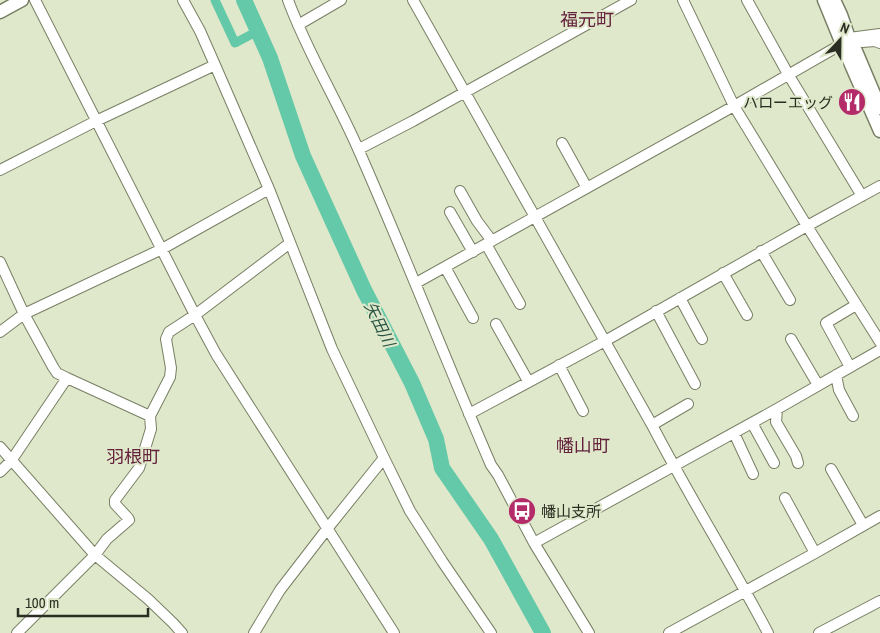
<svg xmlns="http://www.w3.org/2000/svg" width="880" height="633" font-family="'Archivo Narrow','Noto Sans JP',sans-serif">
	<rect width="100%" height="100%" fill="#dfe8ca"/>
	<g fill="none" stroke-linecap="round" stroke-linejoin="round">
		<!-- canal -->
		<path stroke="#64c9a8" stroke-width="9" d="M215,0L235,43L258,31"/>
		<!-- river -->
		<path stroke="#64c9a8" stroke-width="16" d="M244,0L270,58L303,156L364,290L412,383L436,439L442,468L491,539L543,633"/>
		<defs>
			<path id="minor" d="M35,0L195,315L216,354L394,633
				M183,0L200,31L215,65L269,189L332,349L384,458L410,511L442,561L491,633
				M288,0C307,52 337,100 359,151C405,255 446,361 491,465L498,475L534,543L589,633
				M413,0L652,425C689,496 731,563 768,633
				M683,0L734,106L807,226L880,342
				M747,0L788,74L862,196
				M298,25L341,0
				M862,42L875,41L880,43
				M562,143L587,188
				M359,149L413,121L631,0
				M0,170L96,121L215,65
				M460,191L477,221L492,241
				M450,212L473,252
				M486,244L520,304
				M761,251L790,300
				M0,262L24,314L53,367L57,373L67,378L150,416
				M445,267L473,318
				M723,273L747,315
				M416,283L734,106L842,44L849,38L880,34
				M680,298L702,339
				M656,311L695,384
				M496,324L528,381
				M0,332L24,314L162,249L269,189
				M791,339L818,385
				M559,365L583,411
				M850,367L826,323L856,305
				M836,375L839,390L853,416
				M777,409L776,422L796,456L798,463
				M469,414L605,341L807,226L880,186
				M752,423L774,463
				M652,425L688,404
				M734,433L753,474
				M0,447L95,555L148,599L173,623L182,633
				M831,469L863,525
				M0,472L11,461L67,378
				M785,498L815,553
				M534,543L777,409L880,350
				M17,633L95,555L107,539L129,520L128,518L115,504V500L139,468L151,429L150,416L170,377L171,368L166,339L169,332L195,315L290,243
				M254,633L280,590L327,529L384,458
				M669,633L815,553L880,516
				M819,633L880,601"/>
			<path id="major" d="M824,0L842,44L880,131
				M834,0L841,15L849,38L853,44L880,108
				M0,12L22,0"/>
		</defs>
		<!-- minor casing -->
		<use href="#minor" stroke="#787f64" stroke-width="12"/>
		<!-- major casing -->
		<use href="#major" stroke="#787f64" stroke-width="15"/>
		<!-- minor -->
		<use href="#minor" stroke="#fff" stroke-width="10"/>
		<!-- major -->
		<use href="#major" stroke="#fff" stroke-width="12"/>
	</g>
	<!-- icons -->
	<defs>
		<symbol id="restaurant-disc" viewBox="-11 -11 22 22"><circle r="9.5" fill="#b42b6a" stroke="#dfe8ca"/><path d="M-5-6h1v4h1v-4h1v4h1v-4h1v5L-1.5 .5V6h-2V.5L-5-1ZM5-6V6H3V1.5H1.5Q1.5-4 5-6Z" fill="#fff"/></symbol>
		<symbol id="bus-disc" viewBox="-11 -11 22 22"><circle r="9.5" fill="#b42b6a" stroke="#dfe8ca"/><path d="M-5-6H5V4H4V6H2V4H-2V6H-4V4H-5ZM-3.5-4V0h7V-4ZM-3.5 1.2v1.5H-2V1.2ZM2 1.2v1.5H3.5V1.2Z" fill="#fff"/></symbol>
	</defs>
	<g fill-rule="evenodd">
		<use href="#restaurant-disc" x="836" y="86" width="32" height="32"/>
		<use href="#bus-disc" x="506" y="495" width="32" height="32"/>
	</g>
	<g text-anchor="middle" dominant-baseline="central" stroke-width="4" stroke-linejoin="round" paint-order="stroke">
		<!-- poi labels -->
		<g font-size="15" fill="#2a2d21" stroke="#dfe8ca" text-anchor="end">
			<text x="833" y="102">ハローエッグ</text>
			<text x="541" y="511" text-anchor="start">幡山支所</text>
		</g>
		<!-- water labels -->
		<g font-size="16" font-style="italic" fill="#275345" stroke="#dfe8ca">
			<text transform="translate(380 324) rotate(64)">矢田川</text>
		</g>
		<!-- quarter labels -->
		<g font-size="18" fill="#63213c" stroke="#dfe8ca">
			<text x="587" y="19">福元町</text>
			<text x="583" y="445">幡山町</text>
			<text x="133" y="456">羽根町</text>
		</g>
	</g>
	<!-- north arrow -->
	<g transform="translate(840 40) rotate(22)" stroke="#dfe8ca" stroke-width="4" paint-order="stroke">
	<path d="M0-4L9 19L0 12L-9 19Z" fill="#2a2d21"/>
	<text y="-8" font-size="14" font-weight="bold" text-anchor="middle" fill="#2a2d21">N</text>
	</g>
	<!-- scale -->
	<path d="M18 608v8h130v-8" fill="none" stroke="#2a2d21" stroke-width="2.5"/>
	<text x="25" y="608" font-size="15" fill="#2a2d21" stroke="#dfe8ca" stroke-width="4" paint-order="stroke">100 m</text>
</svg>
